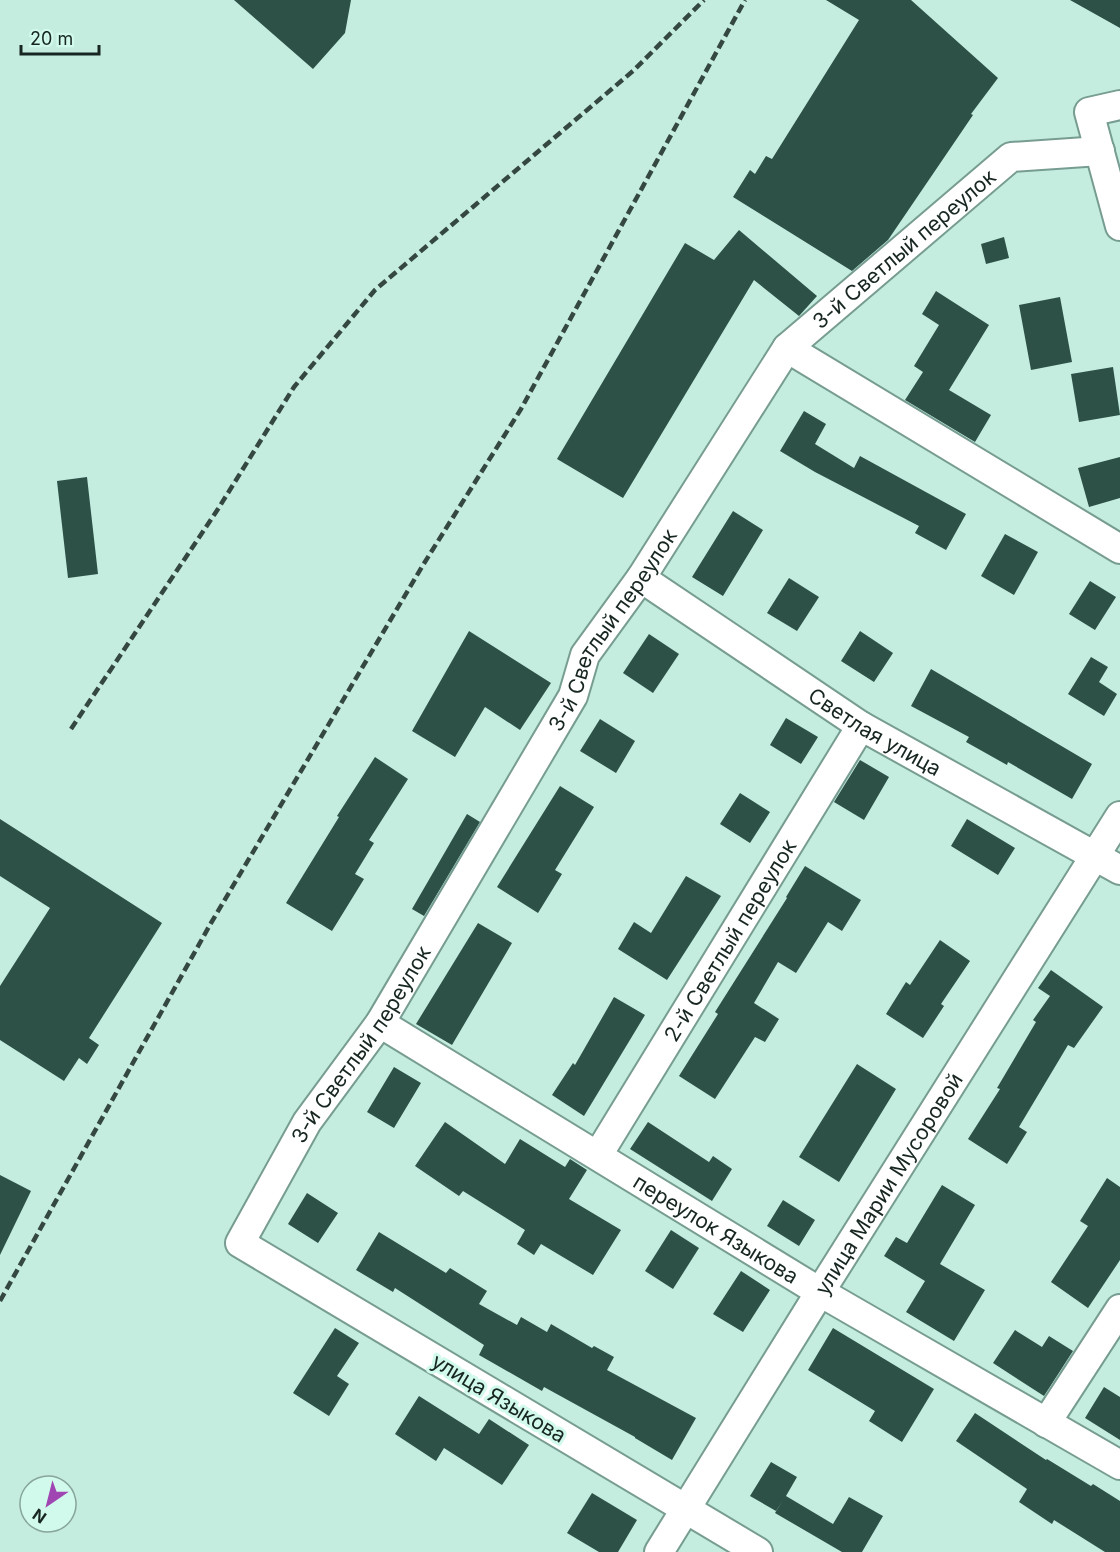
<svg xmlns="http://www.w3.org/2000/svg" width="1120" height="1552" font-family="Inter,sans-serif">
	<rect width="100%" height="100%" fill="#c4ecdf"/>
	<!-- building -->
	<path fill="#2d5147" d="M234,0H351L345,33L313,69Z
		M826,0H911L998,78L971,114L973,115L888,240L852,271L733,197L750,170L755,174L766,156L772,159L859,20Z
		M1070,0H1120V28Z
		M739,230L817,296L799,316L754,280L623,498L557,459L685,243L714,260Z
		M1004,237L1009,258L986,264L981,244Z
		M936,291L989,325L949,390L991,415L975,442L905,400L923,372L914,366L939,325L922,314Z
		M1060,297L1072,362L1031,370L1019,305Z
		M1113,367L1120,415L1079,422L1071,374Z
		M804,411L826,424L815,444L854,468L860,456L966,514L946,550L915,533L919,526L815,472L780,451Z
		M1120,457V498L1089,507L1078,468Z
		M87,477L98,574L68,578L57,481Z
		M733,511L763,530L723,596L692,577Z
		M1005,534L1038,552L1014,595L981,576Z
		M789,578L819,597L797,631L767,613Z
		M1090,581L1116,597L1095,630L1069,614Z
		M469,631L551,683L520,730L485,707L455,757L412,731Z
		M860,631L893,653L874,682L841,661Z
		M649,634L679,654L653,693L623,673Z
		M1091,657L1108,667L1099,682L1117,694L1104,716L1068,694Z
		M931,669L1092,764L1072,799L1008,762L1007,765L966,742L969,737L911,706Z
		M786,718L818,737L801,764L770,745Z
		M600,719L635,741L616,773L580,751Z
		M375,757L408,779L369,840L374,843L355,874L364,879L332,931L286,903L339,817L337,816Z
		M860,760L889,777L864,820L834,802Z
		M560,786L594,807L555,870L562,874L538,913L497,887Z
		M740,793L770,812L750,843L720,824Z
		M467,814L480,822L424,916L412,909Z
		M0,819L162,923L89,1038L99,1045L87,1064L79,1058L64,1081L0,1040V986L50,908L0,876Z
		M967,819L1015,848L998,875L951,846Z
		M805,866L861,900L842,931L828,922L796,973L778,962L754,1003L779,1019L765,1042L755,1037L715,1099L679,1076L718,1014L715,1012L787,898L786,897Z
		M686,876L721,896L667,980L618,949L634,922L651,933Z
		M478,923L512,943L452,1045L416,1024Z
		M940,940L970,961L941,1004L944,1006L923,1038L886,1014L906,982L910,985Z
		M1051,970L1103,1007L1074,1048L1068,1045L1019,1127L1027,1132L1007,1164L968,1139L1000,1089L997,1088L1036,1022L1033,1020L1050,996L1038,988Z
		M614,997L645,1015L584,1116L552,1095L573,1063L575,1065Z
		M857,1064L896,1089L839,1182L799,1157Z
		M394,1067L421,1083L394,1128L367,1112Z
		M445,1122L505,1164L520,1139L565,1167L570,1159L587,1170L569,1199L621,1230L593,1275L541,1244L534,1255L517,1244L525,1230L463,1191L459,1196L415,1166Z
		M648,1122L709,1162L713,1156L732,1169L712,1201L630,1149Z
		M0,1175L31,1191L0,1255Z
		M1107,1178L1120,1187V1260L1088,1308L1051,1282L1088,1226L1080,1221Z
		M942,1185L975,1205L940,1264L985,1290L954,1341L906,1312L925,1281L884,1256L896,1237L907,1243Z
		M307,1193L338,1213L318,1243L288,1224Z
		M783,1200L815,1220L799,1246L767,1226Z
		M671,1230L699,1248L673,1289L645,1271Z
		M379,1232L446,1273L450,1268L487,1291L479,1304L517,1325L521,1317L547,1332L551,1324L592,1348L594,1346L614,1357L607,1370L696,1418L672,1460L635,1438V1437L544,1387L542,1391L479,1355L484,1345L395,1288L393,1292L356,1270Z
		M741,1271L770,1290L743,1332L713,1314Z
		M335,1328L359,1343L337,1376L349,1384L329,1416L293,1393Z
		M833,1328L934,1389L902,1442L869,1421L875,1411L808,1370Z
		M1015,1330L1042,1347L1049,1336L1073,1351L1044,1396L993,1363Z
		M1104,1387L1120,1397V1440L1085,1418Z
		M419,1396L479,1434L489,1419L529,1445L502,1485L444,1448L436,1461L395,1434Z
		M975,1413L1046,1460L1047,1459L1091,1486L1093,1484L1120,1501V1552H1105L1054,1520L1052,1524L1019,1502L1027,1489L956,1441Z
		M771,1462L797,1477L786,1496L833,1524L849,1497L883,1516L862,1552H842L775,1513L783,1500L776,1511L750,1496Z
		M592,1493L637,1520L618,1552H599L567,1533Z"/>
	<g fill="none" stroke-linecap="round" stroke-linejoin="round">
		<defs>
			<g id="minor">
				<path d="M1120,105L1089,112L1120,226"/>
				<path d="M787,348L1120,549"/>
				<path id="s1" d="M641,578L861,726L1120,870"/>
				<path id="s2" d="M380,1023L820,1292L1120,1465"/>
				<path id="s3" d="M598,1155L861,726"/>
				<path d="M1046,1423L1120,1309"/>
				<path id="s4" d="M659,1552L820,1292L1120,816"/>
				<path id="s5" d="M758,1552L240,1243L307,1122L380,1023L573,696L585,655L641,578L787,348L1011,157L1100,151"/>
			</g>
		</defs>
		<!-- minor casing -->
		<use href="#minor" stroke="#779c91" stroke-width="32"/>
		<!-- minor -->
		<use href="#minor" stroke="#fff" stroke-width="28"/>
		<!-- rail -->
		<path stroke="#344741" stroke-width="4.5" stroke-dasharray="9 4.5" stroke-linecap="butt" d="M71,729L218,509L294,387L375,290L633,71L704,0
			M0,1301L211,923L423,565L521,409L745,0"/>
	</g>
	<g text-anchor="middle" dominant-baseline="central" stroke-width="6" stroke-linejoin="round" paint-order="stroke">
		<!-- street labels -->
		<g font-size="21" fill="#172622" stroke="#d1faed">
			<text stroke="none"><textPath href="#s5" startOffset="1808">3-й Светлый переулок</textPath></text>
			<text stroke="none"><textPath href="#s5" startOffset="1322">3-й Светлый переулок</textPath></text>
			<text stroke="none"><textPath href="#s1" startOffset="280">Светлая улица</textPath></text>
			<text stroke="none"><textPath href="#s3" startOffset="252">2-й Светлый переулок</textPath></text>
			<text stroke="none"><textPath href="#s5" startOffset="836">3-й Светлый переулок</textPath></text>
			<text stroke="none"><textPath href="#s4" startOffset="434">улица Марии Мусоровой</textPath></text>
			<text stroke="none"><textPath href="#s2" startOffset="394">переулок Языкова</textPath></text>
			<text transform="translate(499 1398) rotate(31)">улица Языкова</text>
		</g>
	</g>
	<!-- north arrow -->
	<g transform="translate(48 1504) rotate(215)"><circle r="28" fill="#d1faed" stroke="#87a59c" stroke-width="1.5"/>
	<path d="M0-4.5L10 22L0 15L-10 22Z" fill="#a046b2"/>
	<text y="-9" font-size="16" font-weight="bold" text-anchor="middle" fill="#172622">N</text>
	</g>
	<!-- scale -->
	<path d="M21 45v9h78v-9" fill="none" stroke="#172622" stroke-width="3"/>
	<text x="30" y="45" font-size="18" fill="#172622" stroke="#d1faed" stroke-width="4.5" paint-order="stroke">20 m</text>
</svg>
